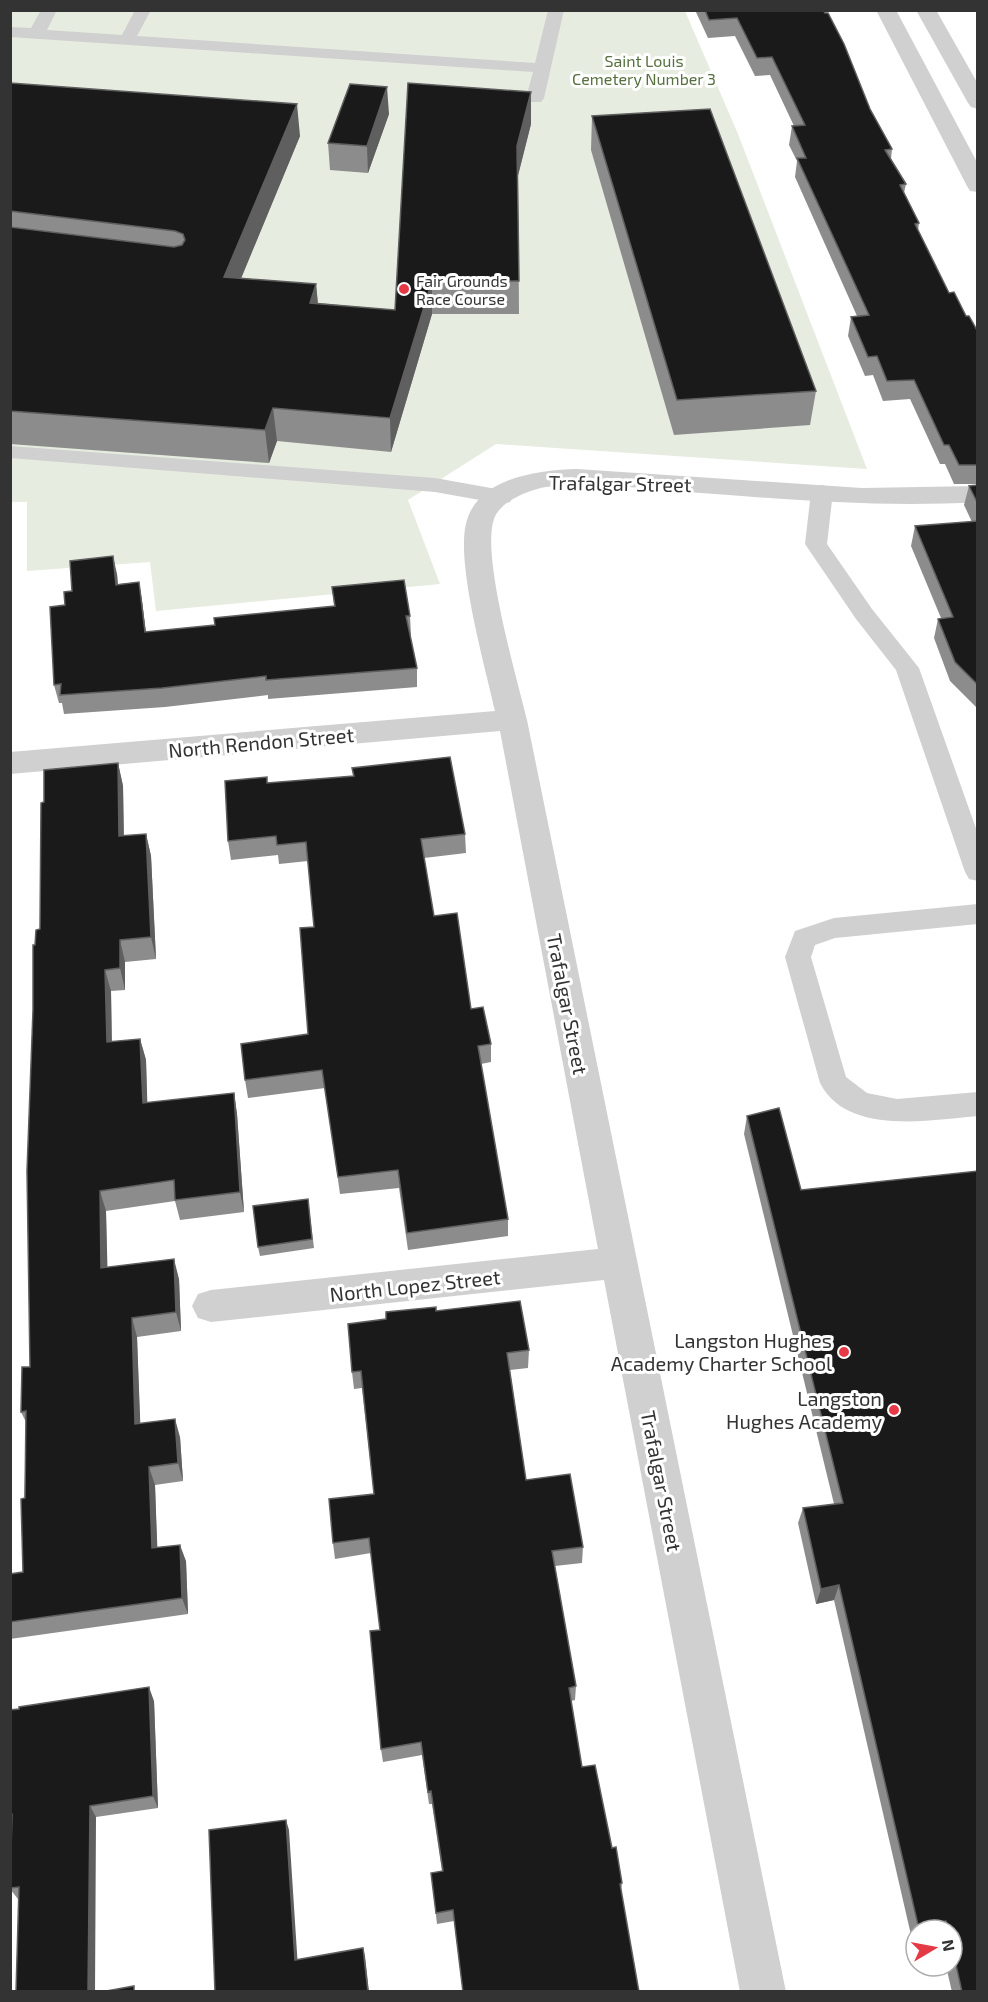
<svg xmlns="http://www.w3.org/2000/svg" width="988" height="2002" font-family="'Exo 2',sans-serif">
	<rect width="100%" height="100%" fill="#fff"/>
	<!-- green -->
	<path fill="#e6ecdf" d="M11,10L685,11L738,134L867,469L496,444L408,500L440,584L156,611L150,562L27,571V502H11Z"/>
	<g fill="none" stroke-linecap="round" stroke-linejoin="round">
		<!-- service -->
		<path fill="#d0d0d0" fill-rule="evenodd" d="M41,10H57L47,30L122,35L135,10H151L137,36L535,63L548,10H564L544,98L541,102H529L526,98L533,72L10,37V27L31,28Z
			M10,446L435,478L502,490L510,492L513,497L510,502L502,504L435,492L10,458Z
			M822,485L830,487L833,492L827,544L872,609L919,668L978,834V881L969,879L965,872L896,670L856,619L805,544L811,492L814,487Z
			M978,904V924L835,938L815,945L811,957L846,1077L867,1093L897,1099L978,1092V1116C930,1120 847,1136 820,1083L785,957L795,931L834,918Z"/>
		<!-- minor -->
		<path fill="#d0d0d0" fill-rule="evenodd" d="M577,469L862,488L978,486V502C880,508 784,499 687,492C641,489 592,481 546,487C529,490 500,501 494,519C481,556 517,678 527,720L786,1992H740L604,1280L211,1322L198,1318L192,1306L198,1294L211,1290L598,1249L500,731L10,774V752L495,711C486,669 454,559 467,520C480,477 540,470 577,469Z"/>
		<!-- tertiary -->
		<path fill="#d0d0d0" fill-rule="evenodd" d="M876,10H896L978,164V192L970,191L967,186Z
			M916,10H936L978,84V109L971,107L968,103Z"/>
	</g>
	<!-- wall -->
	<path fill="#8c8c8c" d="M695,10H823L870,109L892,149L891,159L906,184L904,193L919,223L918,230L949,293L978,332V484H954L945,464H940L910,399L883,401L873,375L865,376L848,336L851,317L857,316L795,177L797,161L789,145L792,126H794L770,75L755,76L735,36L708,38Z
		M10,83L300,136L241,278L316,284L318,303L395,310L531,124L518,176L519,314H432L391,452L277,441L269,463L10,444Z
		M389,114L368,173L330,170L328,143Z
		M592,116L816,391L810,425L674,435L591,150Z
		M978,485V709L950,681L934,638L938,619L941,618L911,546L915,526L972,522L964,505L969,486Z
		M117,574L118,584L139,582L142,601L146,632L215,625L334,606L332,587L410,616L411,635H410L417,668V687L268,699V695L165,707L64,714L62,703H59L54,685L65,605L72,591Z
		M118,763L123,786L124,836L146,834L151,856L156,959L125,962V990L111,991L112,1042L140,1039L146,1060L147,1103L234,1093L237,1114L244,1212L180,1220L175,1201L106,1211L107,1268L179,1279L181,1331L137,1337L140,1424L180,1437L183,1481L155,1485L157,1548L186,1561L188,1614L10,1639V1574L23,1572L26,1422L21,1412L30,1367L35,945L40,929L44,802Z
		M352,768L465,834L466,853L424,858L434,916L471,1009L491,1044V1062L481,1064L508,1219V1236L408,1250L399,1188L340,1194L325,1088L248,1098L245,1080L308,1034L314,927L308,861L279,864L278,855L231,860L228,841L268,783L353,776Z
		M747,1116L978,1992H952L946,1966H952V1930H916V1934L911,1935L834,1600L816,1604L798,1523L803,1508L834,1504L744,1134Z
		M308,1199L314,1248L260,1256L258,1247Z
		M436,1311L529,1350L528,1368L510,1370L526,1480L583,1547L582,1563L555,1566L576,1686L575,1700L571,1701L582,1767L612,1848L622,1883L621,1890L639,1992H463L454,1921L437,1924L431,1873L442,1871L432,1804H429L422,1755L383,1762L381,1749L380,1630L371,1553L335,1559L333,1543L374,1494L362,1388L354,1389L352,1372L386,1319Z
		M154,1701L158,1808L96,1817L18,1899L10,1889L12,1822L10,1820V1710Z"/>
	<!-- shaded-wall -->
	<path fill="#5f5f5f" d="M387,87L389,114L368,173L367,146Z
		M531,92V124L517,179V146Z
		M297,104L300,136L228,310L224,277Z
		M432,281V314L391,452L390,418Z
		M316,284L319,317L310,303Z
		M273,408L277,441L269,463L265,430Z
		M113,556L117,574L119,603L116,585Z
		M139,582L142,601L148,651L145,632Z
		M118,763L123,786L124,858L119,836Z
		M146,834L151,856L156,959L151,937Z
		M120,940L125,962V990L120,968Z
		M105,970L111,991L112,1064L107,1042Z
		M140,1039L146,1060L148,1124L143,1103Z
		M234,1093L237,1114L244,1212L240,1192Z
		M100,1191L106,1211L108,1288L101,1268Z
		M174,1259L179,1279L181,1331L176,1312Z
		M132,1318L137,1337L141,1442L135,1424Z
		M175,1419L180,1437L183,1481L178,1463Z
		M149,1467L155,1485L158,1565L152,1548Z
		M180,1545L186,1561L188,1614L182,1598Z
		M839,1585L834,1600L816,1604L821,1589Z
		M149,1687L154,1701L158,1808L153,1796Z
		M90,1806L96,1817L95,1992H88Z
		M286,1820L289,1830L298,1968L295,1960Z
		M363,1948L365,1956L369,1992H368Z"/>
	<!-- building -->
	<path fill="#1a1a1a" stroke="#5f5f5f" stroke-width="1.5" d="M705,10H823L825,13H828L844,44L870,109L892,149L885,150L906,184L900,185L919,223L915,224L949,293L954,292L966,316H969L978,332V465H959L949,445H944L914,380L887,381L877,356L868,357L851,317L869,315L797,158H806L792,126L805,125L772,57L757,58L737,18L709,20Z
		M10,83L297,104L224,277L316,284L310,303L395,310L408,83L531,92L517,146L519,281H432L390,418L273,408L265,430L10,411V227L174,247L182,245L185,240L183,234L175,231L10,211Z
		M350,84L387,87L367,146L328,143Z
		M710,109L816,391L677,400L592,116Z
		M978,485V504L969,486Z
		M978,521V685L955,662L938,619L953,617L915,526Z
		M113,556L116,585L139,582L145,632L215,625L214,618L335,606L332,587L404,580L410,616H406L417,668L266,680V676L162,688L60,695L61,684L54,685L50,607L65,605L64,592L72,591L70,561Z
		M450,757L465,834L421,839L434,916L457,913L471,1009L483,1007L491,1044L478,1046L508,1219L407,1233L398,1170L338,1177L322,1070L245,1080L241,1044L308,1034L300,928L314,927L306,842L277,845L276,836L228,841L225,781L267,777V783L354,776L352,768Z
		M118,763L119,836L146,834L151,937L120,940V968L105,970L107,1042L140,1039L143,1103L234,1093L240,1192L175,1200L174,1180L100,1191L101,1268L174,1259L176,1312L132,1318L135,1424L175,1419L178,1463L149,1467L152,1548L180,1545L182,1598L10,1622V1574L23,1572L21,1499L25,1498L26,1411L21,1412L22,1367H30L27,1171L33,1010V945H35L36,930L40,929L41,803L44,802V770Z
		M779,1108L801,1190L978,1171V1992H962L952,1947V1930H948L946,1921L918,1925L839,1585L821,1589L803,1508L843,1503L747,1116Z
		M308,1199L312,1239L258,1247L253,1206Z
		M520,1301L529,1350L507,1353L526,1480L570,1474L583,1547L552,1551L576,1686L569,1688L582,1767L595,1765L612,1848L616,1847L622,1883L620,1884L639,1992H463L453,1910L436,1913L431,1873L443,1871L431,1791L428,1792L421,1742L381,1749L370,1631L380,1630L369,1538L333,1543L329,1499L374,1494L361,1371L352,1372L348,1324L386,1319V1312L436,1307V1311Z
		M149,1687L153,1796L90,1806L88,1992H16L19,1887L10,1888L12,1814H10V1710L19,1709V1707Z
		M286,1820L295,1960L363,1948L368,1992H215L209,1830Z
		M134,1986V1992H101Z"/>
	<!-- markers -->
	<g fill="#e63946" stroke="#fff" stroke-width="2">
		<circle cx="404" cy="289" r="6"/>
		<circle cx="844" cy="1352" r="6"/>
		<circle cx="894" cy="1410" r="6"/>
	</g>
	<g text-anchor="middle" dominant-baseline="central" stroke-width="6" stroke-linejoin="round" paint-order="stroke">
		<!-- far-park labels -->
		<g font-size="16" fill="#56703f" stroke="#fff">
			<text x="644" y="60">Saint Louis<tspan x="644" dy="18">Cemetery Number 3</tspan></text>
		</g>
		<!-- far-poi labels -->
		<g font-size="16" fill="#333" stroke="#fff" text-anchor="start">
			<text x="416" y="280">Fair Grounds<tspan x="416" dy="18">Race Course</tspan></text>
		</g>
		<!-- street labels -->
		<g font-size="20" fill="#333" stroke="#fff">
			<text transform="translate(620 483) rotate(1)">Trafalgar Street</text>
			<text transform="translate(261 742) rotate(-5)">North Rendon Street</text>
			<text transform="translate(568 1004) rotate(79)">Trafalgar Street</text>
			<text transform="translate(415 1285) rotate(-6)">North Lopez Street</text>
			<text transform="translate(662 1481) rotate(79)">Trafalgar Street</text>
		</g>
		<!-- poi labels -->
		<g font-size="20" fill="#333" stroke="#fff" text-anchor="end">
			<text x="832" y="1340">Langston Hughes<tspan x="832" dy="23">Academy Charter School</tspan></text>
			<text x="882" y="1398">Langston<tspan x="882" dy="23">Hughes Academy</tspan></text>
		</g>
	</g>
	<!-- border -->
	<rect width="988" height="2002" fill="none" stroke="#333333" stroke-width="24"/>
	<!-- north arrow -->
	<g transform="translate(934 1948) rotate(80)"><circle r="28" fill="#ffffff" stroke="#adadad" stroke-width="1.5"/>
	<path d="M0-4.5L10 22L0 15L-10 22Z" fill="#e63946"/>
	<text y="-9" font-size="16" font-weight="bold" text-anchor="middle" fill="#333333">N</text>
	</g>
</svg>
